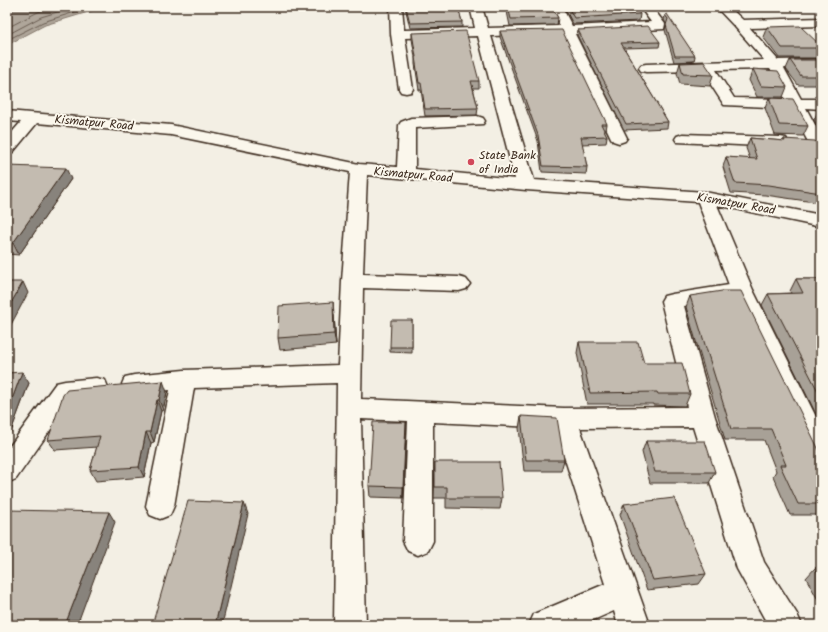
<svg xmlns="http://www.w3.org/2000/svg" width="828" height="632" font-family="Kalam,sans-serif">
	<rect width="100%" height="100%" fill="#f3efe4"/>
	<filter id="ink" filterUnits="userSpaceOnUse"><feTurbulence type="fractalNoise" baseFrequency=".025" numOctaves="2"/><feDisplacementMap in="SourceGraphic" scale="8" xChannelSelector="R" yChannelSelector="G"/><feConvolveMatrix kernelMatrix="1 2 1 2 8 2 1 2 1" color-interpolation-filters="sRGB"/></filter>
	<g filter="url(#ink)">
		<!-- water -->
		<path fill="#afa69a" stroke="#817468" d="M7,7H105L45,25L7,45Z"/>
		<g fill="none" stroke-linecap="round" stroke-linejoin="round">
			<!-- shore -->
			<path stroke="#695c50" stroke-width="1" d="M7,28L38,12L54,7
				M7,35L41,17L74,7
				M7,40L43,22L91,7"/>
			<defs>
				<path id="minor" d="M390,7H402L404,30L475,28L470,7H482L488,28L559,26L550,7H562L572,26L651,22L640,7H652L665,24L664,29L575,34L627,138L625,141L619,143L613,141L611,138L562,34L491,36L534,180L705,192L821,215V227L717,205L753,290L821,427V464L812,461L735,298L684,306L715,417L764,562L797,614L802,625H768L737,569L693,427L580,428L650,625H618L614,611L582,625H529L534,614L605,584L555,428L433,422V541L428,551L418,555L408,551L403,541L408,421L361,419L366,625H334L337,383L194,388L174,506L170,515L160,519L150,515L146,506L170,390L134,393L125,391L122,384L125,377L134,375L184,370L338,365L342,281L350,172L171,135L37,123L13,152L7,153V138L21,122L7,121V111L171,125L359,164L397,167L399,125L401,122L411,118L477,116L483,118L485,121L483,124L415,128V169L515,179L478,36L405,38L413,89L411,92L406,93L401,92L399,89L391,34ZM367,175L526,190L698,202L729,285L672,294L664,296L661,301L687,407L564,408L361,399L363,288L459,291L466,289L470,284L466,279L459,277L363,274Z
					M716,7H729L743,20L821,18V26L750,28L778,60L821,59V67L784,68L801,99H821V109L806,108L821,136V156L815,155L813,151L790,108L724,105L702,71L646,72L641,71L639,68L641,65L646,64L764,60L735,27ZM770,69L785,99L734,98L716,70Z
					M683,134L780,137L786,138L788,142L786,146L780,147L677,142L675,139L677,136Z
					M96,378L105,380L108,387L105,394L96,396L72,399L16,479L7,483V450L56,383L65,381Z"/>
			</defs>
			<!-- minor casing -->
			<use href="#minor" stroke="#3b2a1e" stroke-width="3"/>
			<!-- minor -->
			<use href="#minor" fill="#fbf7ec" fill-rule="evenodd"/>
		</g>
		<!-- wall -->
		<path fill="#a8a197" stroke="#3b2a1e" d="M405,7H458L462,22V27L410,28Z
			M506,7H552L558,18L557,25L510,26Z
			M564,7H634L640,14L639,21L573,24Z
			M665,15L695,56L694,61L674,62L665,30L666,24L664,20Z
			M767,27L821,46V51L818,58H779L763,37Z
			M578,30L660,42L659,47L624,48L668,122L667,128L624,130L577,35Z
			M500,31L607,124L606,130H604L607,136L606,143L582,144L587,167L586,174L542,172L538,141L500,37Z
			M412,33L479,81V88H473L478,108L477,115L425,116L421,90H419L415,64V57L412,39Z
			M790,60H821V85H798L786,69Z
			M680,63L713,75L710,86L680,84L677,73Z
			M753,69L787,87L783,97H757L749,80Z
			M769,98L808,126L803,136L775,135L765,108Z
			M818,111H821V133L814,120Z
			M750,138L783,141L784,139L821,147V203L765,195L731,193L723,167L726,157L750,159L746,148Z
			M7,166L71,179L19,255L7,254Z
			M796,279H821V424L762,305L768,294L791,293L790,291Z
			M690,296L819,450L821,451V515H790L773,476L776,471L764,440H725L686,307Z
			M334,314L336,345L280,350L278,338Z
			M412,320V353L390,352V347Z
			M579,342L644,363L690,394L685,406L653,405V404H587L577,353Z
			M7,373L29,383L10,434H7Z
			M167,392L163,410L161,411L154,442L151,443L144,477L96,481L90,470L97,447L55,450L48,440Z
			M521,416L564,460L561,471H524L519,428Z
			M406,422V434L403,498L370,497L369,486Z
			M646,441L715,472L709,483H650L642,452Z
			M435,462L502,498L500,509L446,508V498H434Z
			M624,504L706,574L699,584L647,590L620,515Z
			M821,567V605L806,578L815,568Z"/>
		<!-- shaded-wall -->
		<path fill="#88837b" stroke="#3b2a1e" d="M66,168L71,179L19,255L13,243Z
			M23,282L28,293L7,332V310Z
			M333,302L334,314L336,345L334,334Z
			M22,372L29,383L10,434L7,429V413Z
			M163,381L167,392L163,410L159,400Z
			M157,400L161,411L154,442L150,432Z
			M406,422V434L403,498V487Z
			M146,432L151,443L144,477L139,467Z
			M244,503L248,514L222,625H215Z
			M109,512L115,522L77,625H65Z"/>
		<!-- building -->
		<path fill="#c3bbb0" stroke="#3b2a1e" d="M406,7H458L462,22L410,23Z
			M508,7H552L558,18L511,19Z
			M568,7H634L640,14L574,18Z
			M667,14L695,56H675L666,25L668,19L665,15Z
			M648,26L660,42L621,43L668,122L626,124L578,30Z
			M800,26L821,46V48H782L767,27Z
			M562,30L607,124H601L607,136L581,137L587,167L543,166L538,135L500,31Z
			M466,31L479,81H471L478,108L425,109L421,83H419L415,57H416L412,33Z
			M790,60H821V76H801Z
			M704,62L713,75L683,74L680,63Z
			M753,69L778,71L787,87L761,86Z
			M769,98L793,99L808,126L779,125Z
			M818,111H821V115Z
			M750,138L785,141L784,139L815,141L818,146L821,147V193L769,185L735,183L726,157L757,159Z
			M7,166L66,168L13,243H7Z
			M796,279H821V397L768,294L803,293Z
			M7,282H23L7,310Z
			M722,291H741L819,450L821,451V504H798L780,465H786L771,429H731L690,296Z
			M333,302L334,334L278,338L279,306Z
			M391,320H412V347H390Z
			M579,342H638L644,363H682L690,394H658L657,392L590,393Z
			M22,372L7,413V373Z
			M163,381L159,400H157L150,432H146L139,467L90,470L100,436L48,440L63,395L67,390Z
			M521,416L557,418L564,460H526Z
			M373,422H406L403,487L369,486Z
			M646,441H705L715,472H655Z
			M435,462H499L502,498H447V487H435Z
			M674,498L706,574L653,580L624,504Z
			M188,501L244,503L215,625H150L151,622H153Z
			M7,510L109,512L65,625H7Z
			M821,567V578L815,568Z"/>
	</g>
	<!-- markers -->
	<circle fill="#d1495b" stroke="#fbf7ec" stroke-width="1.5" cx="471" cy="162" r="4"/>
	<g text-anchor="middle" dominant-baseline="central" stroke-width="4" stroke-linejoin="round" paint-order="stroke">
		<!-- far-street labels -->
		<g font-size="12" fill="#3b2a1e" stroke="#fbf7ec">
			<text transform="translate(94 123) rotate(5)">Kismatpur Road</text>
			<text transform="translate(413 175) rotate(5)">Kismatpur Road</text>
			<text transform="translate(736 204) rotate(10)">Kismatpur Road</text>
		</g>
		<!-- far-poi labels -->
		<g font-size="12" fill="#3b2a1e" stroke="#fbf7ec" text-anchor="start">
			<text x="479" y="155">State Bank<tspan x="479" dy="14">of India</tspan></text>
		</g>
	</g>
	<!-- margin -->
	<rect width="828" height="632" fill="none" stroke="#fbf7ec" stroke-width="24"/>
	<rect x="12" y="12" width="804" height="608" fill="none" stroke="#3b2a1e" stroke-width="1.5" filter="url(#ink)"/>
</svg>
